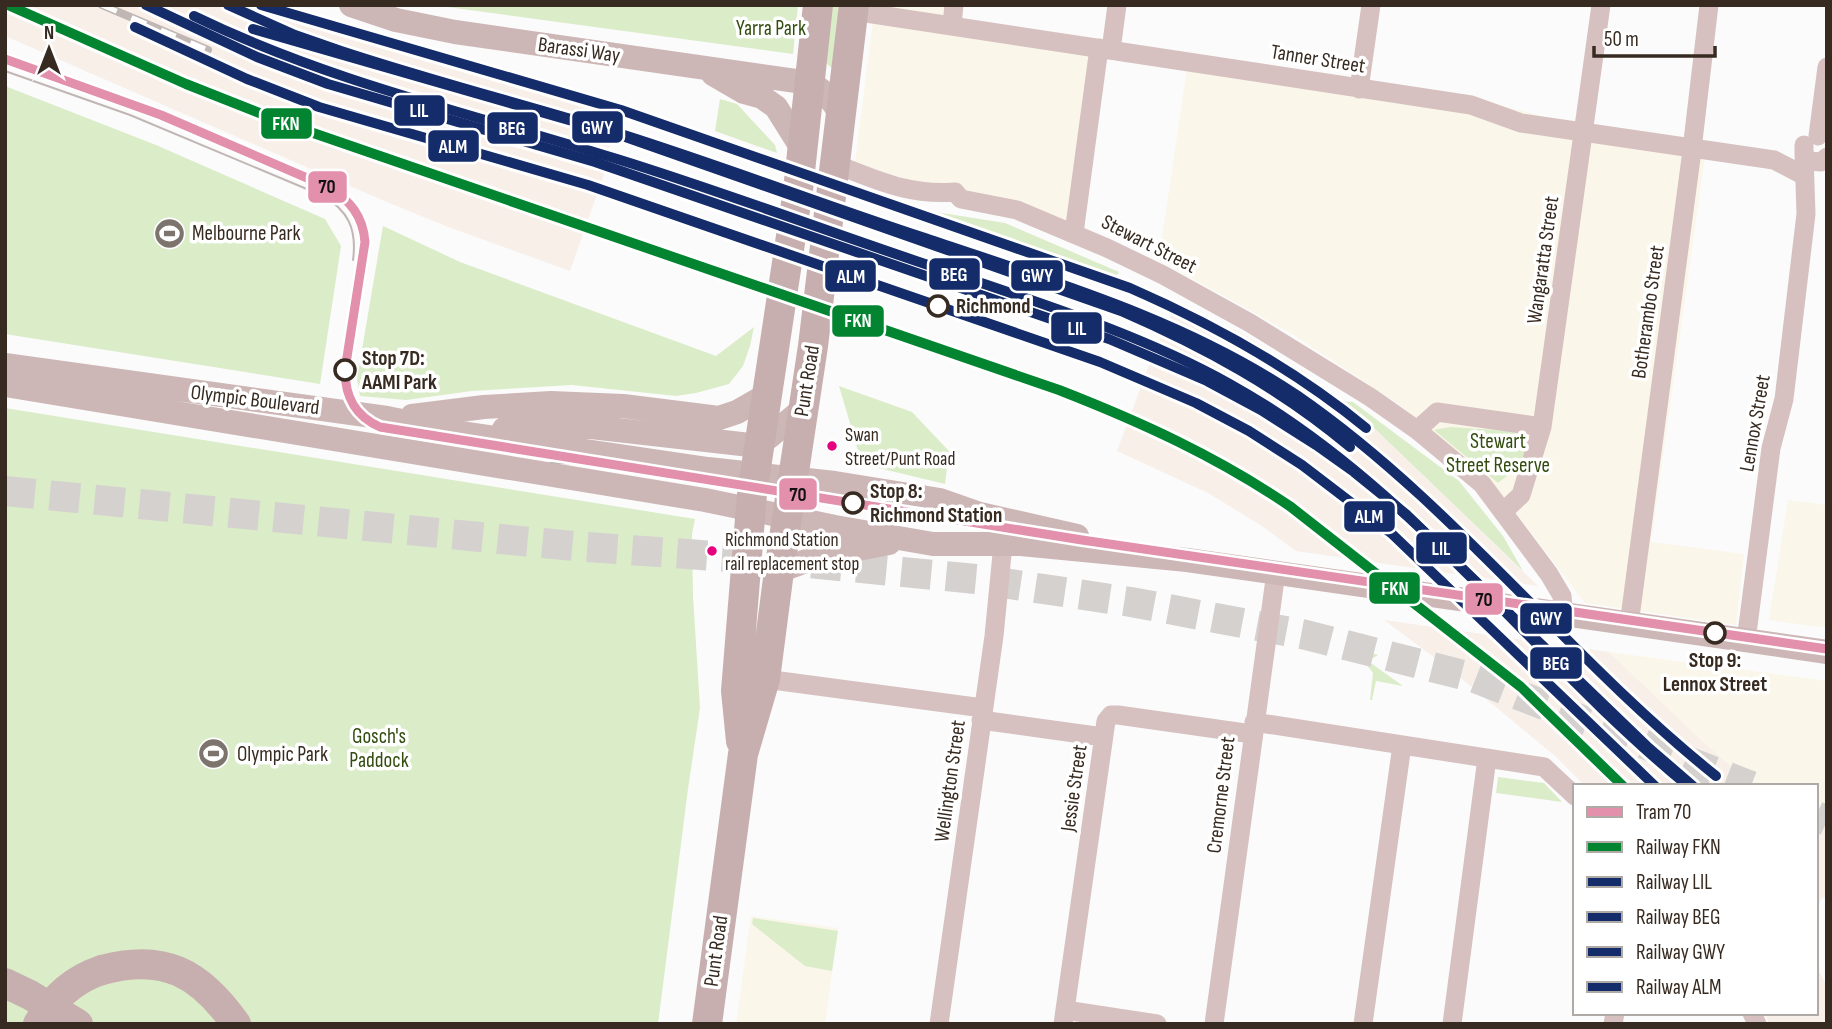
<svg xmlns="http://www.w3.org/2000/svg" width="1832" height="1029" font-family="'Sofia Sans Condensed',sans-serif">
	<rect width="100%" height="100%" fill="#fbfbfb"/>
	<!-- commercial -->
	<path fill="#faf6e9" d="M875,5H963L961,19L1104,39L1081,228L1016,202L954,187L916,182L855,163Z
		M1189,53L1492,103L1541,116L1707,142L1651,542L1744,554L1736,625L1585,603L1505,499L1400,405L1292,334L1159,260Z
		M1788,500L1827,505V628L1769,620Z
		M1609,652L1827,681V825L1816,820V786H1754L1703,742Z
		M751,916L838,928L825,1024H736Z"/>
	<!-- built -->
	<path fill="#f8efe9" d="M5,5H285L624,103L610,144L607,166L570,271L448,227L382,200L5,36Z
		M1177,302L1241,333L1306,373L1372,426L1538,586L1296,551L1262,526L1208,493L1117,451L1152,357Z
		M1384,620L1609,652L1703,742L1754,786H1585L1555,756L1451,670Z
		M1816,820L1827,825V896L1821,899L1816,910Z
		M1816,966L1827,986V1024H1769L1765,1013H1816Z"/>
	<!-- green -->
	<path fill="#dbecc8" d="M433,5H798L793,54Z
		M830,5H841L833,69L825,62Z
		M5,86L156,145L325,219L341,246L320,384L5,334Z
		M720,99L737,104L775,145L777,153L715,131Z
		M923,210L1005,223L1119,272L1115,278Z
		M383,226L460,262L716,356L754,327L750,346L743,366L729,384L696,393L676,396L572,385L472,391L406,400L360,396L357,379Z
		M839,386L912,412L949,451L945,484L862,464Z
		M1340,401L1353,402L1459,481L1503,536L1523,571L1372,426Z
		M5,408L695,519L692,534L693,596L700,708L688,789L658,1024H5Z
		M1450,427L1526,432L1531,442L1518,467L1498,483L1434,430Z
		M1368,652L1378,655L1368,661L1403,686L1376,681L1372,700H1370L1373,673L1363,660Z
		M1498,777L1544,783L1562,802L1496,793Z
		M753,918L838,931L832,971L805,966L752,924Z"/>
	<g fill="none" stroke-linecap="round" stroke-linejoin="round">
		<!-- highway-tunnel -->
		<path stroke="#d4d1cf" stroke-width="30" stroke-dasharray="30 15" stroke-linecap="butt" d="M5,491L573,546L786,561L976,579L1131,602L1306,635L1475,678L1751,786
			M1816,816L1827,821"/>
		<!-- minor -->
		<path stroke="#d6c1c0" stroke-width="19" d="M853,11L1471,105L1521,123L1774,160L1803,175
			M952,25L954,5
			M1111,50L1117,5
			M1359,89L1371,5
			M1818,136L1827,67
			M1804,145V154L1809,161L1821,162L1827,157
			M835,164C877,180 909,196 955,192L961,199L1017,210L1107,248L1163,275L1250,323L1370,397L1417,430L1482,484L1549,574L1562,596L1564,615
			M1074,233L1099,48
			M1417,430L1437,412L1542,427
			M1504,511L1521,495L1542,427L1601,5
			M1629,625L1691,158L1709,5
			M1746,641L1771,448L1784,399L1806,214L1804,154
			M765,679L983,708
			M981,720L1103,737
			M1254,722L1544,767L1575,796
			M1065,1010L1157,1024
			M1752,1013L1757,1024
			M939,1024L994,636L1003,544
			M1063,1024L1106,721L1111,715H1118L1252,734
			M1214,1024L1276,572
			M1363,1024L1402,745
			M1452,1024L1487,758
			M1613,1024L1615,1013"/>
		<!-- major -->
		<path stroke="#cdb7b6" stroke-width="24" d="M351,5L396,20L455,32L810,83C825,91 834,101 841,116
			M713,74L744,92L762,97L776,107L803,150
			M5,365L387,418L462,433L708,469L835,483L940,500L980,514L1077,536
			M5,385L705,500L835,527L933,544H1021L1187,560L1827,652
			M412,416L484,407L551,403L623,406L719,418L737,412L765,396
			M504,429L549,426L591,427L750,445L769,437L803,409
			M779,571L817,557L889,543"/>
		<!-- highway -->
		<path stroke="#c8afaf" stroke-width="30" d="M741,741L736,691L752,494L798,190L818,5
			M102,970C164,953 200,973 236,1024
			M5,983L30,995L78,1024
			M707,1024L743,754L765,679L779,571L813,346L854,5"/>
		<!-- tram -->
		<path stroke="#c0b7b5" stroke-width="2" d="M5,71L130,115L321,195C349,210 357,230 353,260
			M550,463L608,464"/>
		<defs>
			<path id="rail" d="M102,5L208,50"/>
		</defs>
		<!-- rail casing -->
		<use href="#rail" stroke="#c0b7b5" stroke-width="8"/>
		<!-- rail -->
		<use href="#rail" stroke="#fff" stroke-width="5" stroke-dasharray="16" stroke-linecap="butt"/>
		<!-- highway-bridge -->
		<path stroke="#c8afaf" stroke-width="30" d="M38,1024C53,998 74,979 102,970"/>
		<defs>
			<path id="rail-1" d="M8,5L186,84L290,125L1059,390C1141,422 1218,457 1291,507L1521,687L1623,786"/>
			<path id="rail-2" d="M146,5L257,57L328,84L595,162L1109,339L1207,381L1261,410L1316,445L1354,472L1407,515L1649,748L1693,786
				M261,5L621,110L1130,288C1215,325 1294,369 1366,428"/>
			<path id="rail-3" d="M194,16C330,82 473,114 617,159C727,193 834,234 943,270C1040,303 1140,334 1230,384C1410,484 1531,657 1688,786"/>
			<path id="rail-4" d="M228,5L295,35L341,51C435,82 530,106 624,135C725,167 824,205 925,238C1052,281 1186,320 1298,396C1454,504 1568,658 1716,776"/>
			<path id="rail-5" d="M135,27L247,79L319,107L588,185L1100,362L1196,403L1249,431L1302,465L1391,533L1655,786
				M253,29L614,133L1121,311C1204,347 1281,389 1350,447"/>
		</defs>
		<!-- rail-1 casing -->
		<use href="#rail-1" stroke="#fff" stroke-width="16"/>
		<!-- rail-2 casing -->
		<use href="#rail-2" stroke="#fff" stroke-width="16"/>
		<!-- rail-3 casing -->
		<use href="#rail-3" stroke="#fff" stroke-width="16"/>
		<!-- rail-4 casing -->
		<use href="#rail-4" stroke="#fff" stroke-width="16"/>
		<!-- rail-5 casing -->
		<use href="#rail-5" stroke="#fff" stroke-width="16"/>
		<!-- rail-1 -->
		<use href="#rail-1" stroke="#028430" stroke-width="10"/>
		<!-- rail-2 -->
		<use href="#rail-2" stroke="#152c6b" stroke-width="10"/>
		<!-- rail-3 -->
		<use href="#rail-3" stroke="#152c6b" stroke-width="10"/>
		<!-- rail-4 -->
		<use href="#rail-4" stroke="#152c6b" stroke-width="10"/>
		<!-- rail-5 -->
		<use href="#rail-5" stroke="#152c6b" stroke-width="10"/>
		<defs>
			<path id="tram-1" d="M5,59L161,115L328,187C350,200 363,216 365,242L345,370C345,397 355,416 380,427L1082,540L1827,649"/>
		</defs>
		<!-- tram-1 casing -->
		<use href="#tram-1" stroke="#fff" stroke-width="14"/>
		<!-- tram-1 -->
		<use href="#tram-1" stroke="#e290ac" stroke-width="9"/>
	</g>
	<!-- icons -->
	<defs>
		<symbol id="stadium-disc" viewBox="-11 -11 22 22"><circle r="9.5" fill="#7c746d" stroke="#fff"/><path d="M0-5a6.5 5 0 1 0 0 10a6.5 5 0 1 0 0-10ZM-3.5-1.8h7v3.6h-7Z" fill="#fff"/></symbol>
	</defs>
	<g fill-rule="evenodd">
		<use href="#stadium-disc" x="152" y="216" width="35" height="35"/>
		<use href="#stadium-disc" x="196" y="736" width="35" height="35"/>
	</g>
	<!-- markers -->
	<g fill="#fff" stroke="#372b21" stroke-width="3.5">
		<circle cx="938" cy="306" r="10"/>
		<circle cx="345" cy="370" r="10"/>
		<circle cx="853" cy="503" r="10"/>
		<circle cx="1715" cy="633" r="10"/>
	</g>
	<g fill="#e5007d" stroke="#fff" stroke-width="2.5">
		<circle cx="832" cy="446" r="6"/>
		<circle cx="712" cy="551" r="6"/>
	</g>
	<g text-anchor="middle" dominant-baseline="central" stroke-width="7" stroke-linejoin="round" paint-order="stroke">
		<!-- bus labels -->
		<g font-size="19" fill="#372b21" stroke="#fff" text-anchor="start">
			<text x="845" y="435">Swan<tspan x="845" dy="24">Street/Punt Road</tspan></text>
			<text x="725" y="540">Richmond Station<tspan x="725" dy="24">rail replacement stop</tspan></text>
		</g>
		<!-- park labels -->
		<g font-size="21" fill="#334c0f" stroke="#fff">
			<text x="771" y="28">Yarra Park</text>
			<text x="1498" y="441">Stewart<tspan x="1498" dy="24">Street Reserve</tspan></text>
			<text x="379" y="736">Gosch's<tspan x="379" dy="24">Paddock</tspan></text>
		</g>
		<!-- street labels -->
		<g font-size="21" fill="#372b21" stroke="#fff">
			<text transform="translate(579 50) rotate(8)">Barassi Way</text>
			<text transform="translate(1318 59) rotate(9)">Tanner Street</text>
			<text transform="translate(1149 244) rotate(27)">Stewart Street</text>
			<text transform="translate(1543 260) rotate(-82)">Wangaratta Street</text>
			<text transform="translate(1648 312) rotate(-82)">Botherambo Street</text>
			<text transform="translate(807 381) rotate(-81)">Punt Road</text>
			<text transform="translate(255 400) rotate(7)">Olympic Boulevard</text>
			<text transform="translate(1755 423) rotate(-80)">Lennox Street</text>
			<text transform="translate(950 781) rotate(-82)">Wellington Street</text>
			<text transform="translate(1074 788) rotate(-82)">Jessie Street</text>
			<text transform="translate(1221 795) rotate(-83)">Cremorne Street</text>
			<text transform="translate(716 951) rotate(-82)">Punt Road</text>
		</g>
		<!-- poi labels -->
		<g font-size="21" fill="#372b21" stroke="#fff" text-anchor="start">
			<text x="192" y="233">Melbourne Park</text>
			<text x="237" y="754">Olympic Park</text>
		</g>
		<!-- stop labels -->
		<g font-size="21" font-weight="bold" fill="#372b21" stroke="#fff" text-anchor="start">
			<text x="956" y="306">Richmond</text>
			<text x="362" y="358">Stop 7D:<tspan x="362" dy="24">AAMI Park</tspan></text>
			<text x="870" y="491">Stop 8:<tspan x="870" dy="24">Richmond Station</tspan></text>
			<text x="1715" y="660" text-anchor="middle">Stop 9:<tspan x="1715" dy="24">Lennox Street</tspan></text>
		</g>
	</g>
	<g stroke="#fff" stroke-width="2.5">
		<rect x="393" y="94" width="53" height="33" rx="7" fill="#152c6b"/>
		<rect x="260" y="107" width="53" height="33" rx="7" fill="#028430"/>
		<rect x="571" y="110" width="53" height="34" rx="7" fill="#152c6b"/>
		<rect x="486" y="111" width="53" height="34" rx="7" fill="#152c6b"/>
		<rect x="427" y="129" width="53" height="34" rx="7" fill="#152c6b"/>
		<rect x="307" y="170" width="41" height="34" rx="7" fill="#e290ac"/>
		<rect x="928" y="257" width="53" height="34" rx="7" fill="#152c6b"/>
		<rect x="1010" y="259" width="54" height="33" rx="7" fill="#152c6b"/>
		<rect x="824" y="259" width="53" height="34" rx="7" fill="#152c6b"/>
		<rect x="831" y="304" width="54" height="34" rx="7" fill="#028430"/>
		<rect x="1050" y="311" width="53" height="34" rx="7" fill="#152c6b"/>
		<rect x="778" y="477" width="40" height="34" rx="7" fill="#e290ac"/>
		<rect x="1343" y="500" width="53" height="33" rx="7" fill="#152c6b"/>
		<rect x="1415" y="531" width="53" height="34" rx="7" fill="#152c6b"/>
		<rect x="1368" y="571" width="53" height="34" rx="7" fill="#028430"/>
		<rect x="1464" y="582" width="40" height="34" rx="7" fill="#e290ac"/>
		<rect x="1519" y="602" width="54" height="33" rx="7" fill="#152c6b"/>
		<rect x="1529" y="646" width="54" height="34" rx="7" fill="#152c6b"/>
	</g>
	<g font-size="19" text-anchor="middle" font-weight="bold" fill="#fff">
		<text x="419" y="117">LIL</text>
		<text x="286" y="130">FKN</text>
		<text x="597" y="134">GWY</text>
		<text x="512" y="135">BEG</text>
		<text x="453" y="153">ALM</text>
		<text x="954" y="281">BEG</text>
		<text x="1037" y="282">GWY</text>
		<text x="851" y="283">ALM</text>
		<text x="858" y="327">FKN</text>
		<text x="1077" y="335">LIL</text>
		<text x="1369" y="523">ALM</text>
		<text x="1441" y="555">LIL</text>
		<text x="1395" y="595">FKN</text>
		<text x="1546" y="625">GWY</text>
		<text x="1556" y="670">BEG</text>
	</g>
	<g font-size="19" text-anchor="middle" font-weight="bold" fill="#111">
		<text x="327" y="193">70</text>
		<text x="798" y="501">70</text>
		<text x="1484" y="606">70</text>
	</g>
	<!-- border -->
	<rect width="1832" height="1029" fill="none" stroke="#372b21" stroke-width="14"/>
	<!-- legend -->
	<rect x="1573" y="784" width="245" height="231" fill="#ffffff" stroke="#afaaa6" stroke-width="2"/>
	<rect x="1587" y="807" width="35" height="10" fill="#e290ac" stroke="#afaaa6" stroke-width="2"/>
	<text x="1636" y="819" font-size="21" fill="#372b21">Tram 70</text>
	<rect x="1587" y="842" width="35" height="10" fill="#028430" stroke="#afaaa6" stroke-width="2"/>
	<text x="1636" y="854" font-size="21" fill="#372b21">Railway FKN</text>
	<rect x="1587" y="877" width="35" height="10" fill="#152c6b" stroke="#afaaa6" stroke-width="2"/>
	<text x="1636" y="889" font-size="21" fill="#372b21">Railway LIL</text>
	<rect x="1587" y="912" width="35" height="10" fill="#152c6b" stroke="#afaaa6" stroke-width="2"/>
	<text x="1636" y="924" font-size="21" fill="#372b21">Railway BEG</text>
	<rect x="1587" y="947" width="35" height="10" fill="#152c6b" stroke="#afaaa6" stroke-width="2"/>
	<text x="1636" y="959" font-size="21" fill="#372b21">Railway GWY</text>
	<rect x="1587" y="982" width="35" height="10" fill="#152c6b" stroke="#afaaa6" stroke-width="2"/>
	<text x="1636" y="994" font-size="21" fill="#372b21">Railway ALM</text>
	<!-- north arrow -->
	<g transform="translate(49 49)" stroke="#ffffff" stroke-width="5" paint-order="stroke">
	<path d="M0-5L12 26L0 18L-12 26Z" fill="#372b21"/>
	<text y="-10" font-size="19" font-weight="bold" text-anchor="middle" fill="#372b21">N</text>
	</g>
	<!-- scale -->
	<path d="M1594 46v10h121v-10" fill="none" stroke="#372b21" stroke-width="3.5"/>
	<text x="1604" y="46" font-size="21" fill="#372b21" stroke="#ffffff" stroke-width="5" paint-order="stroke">50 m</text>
</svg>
